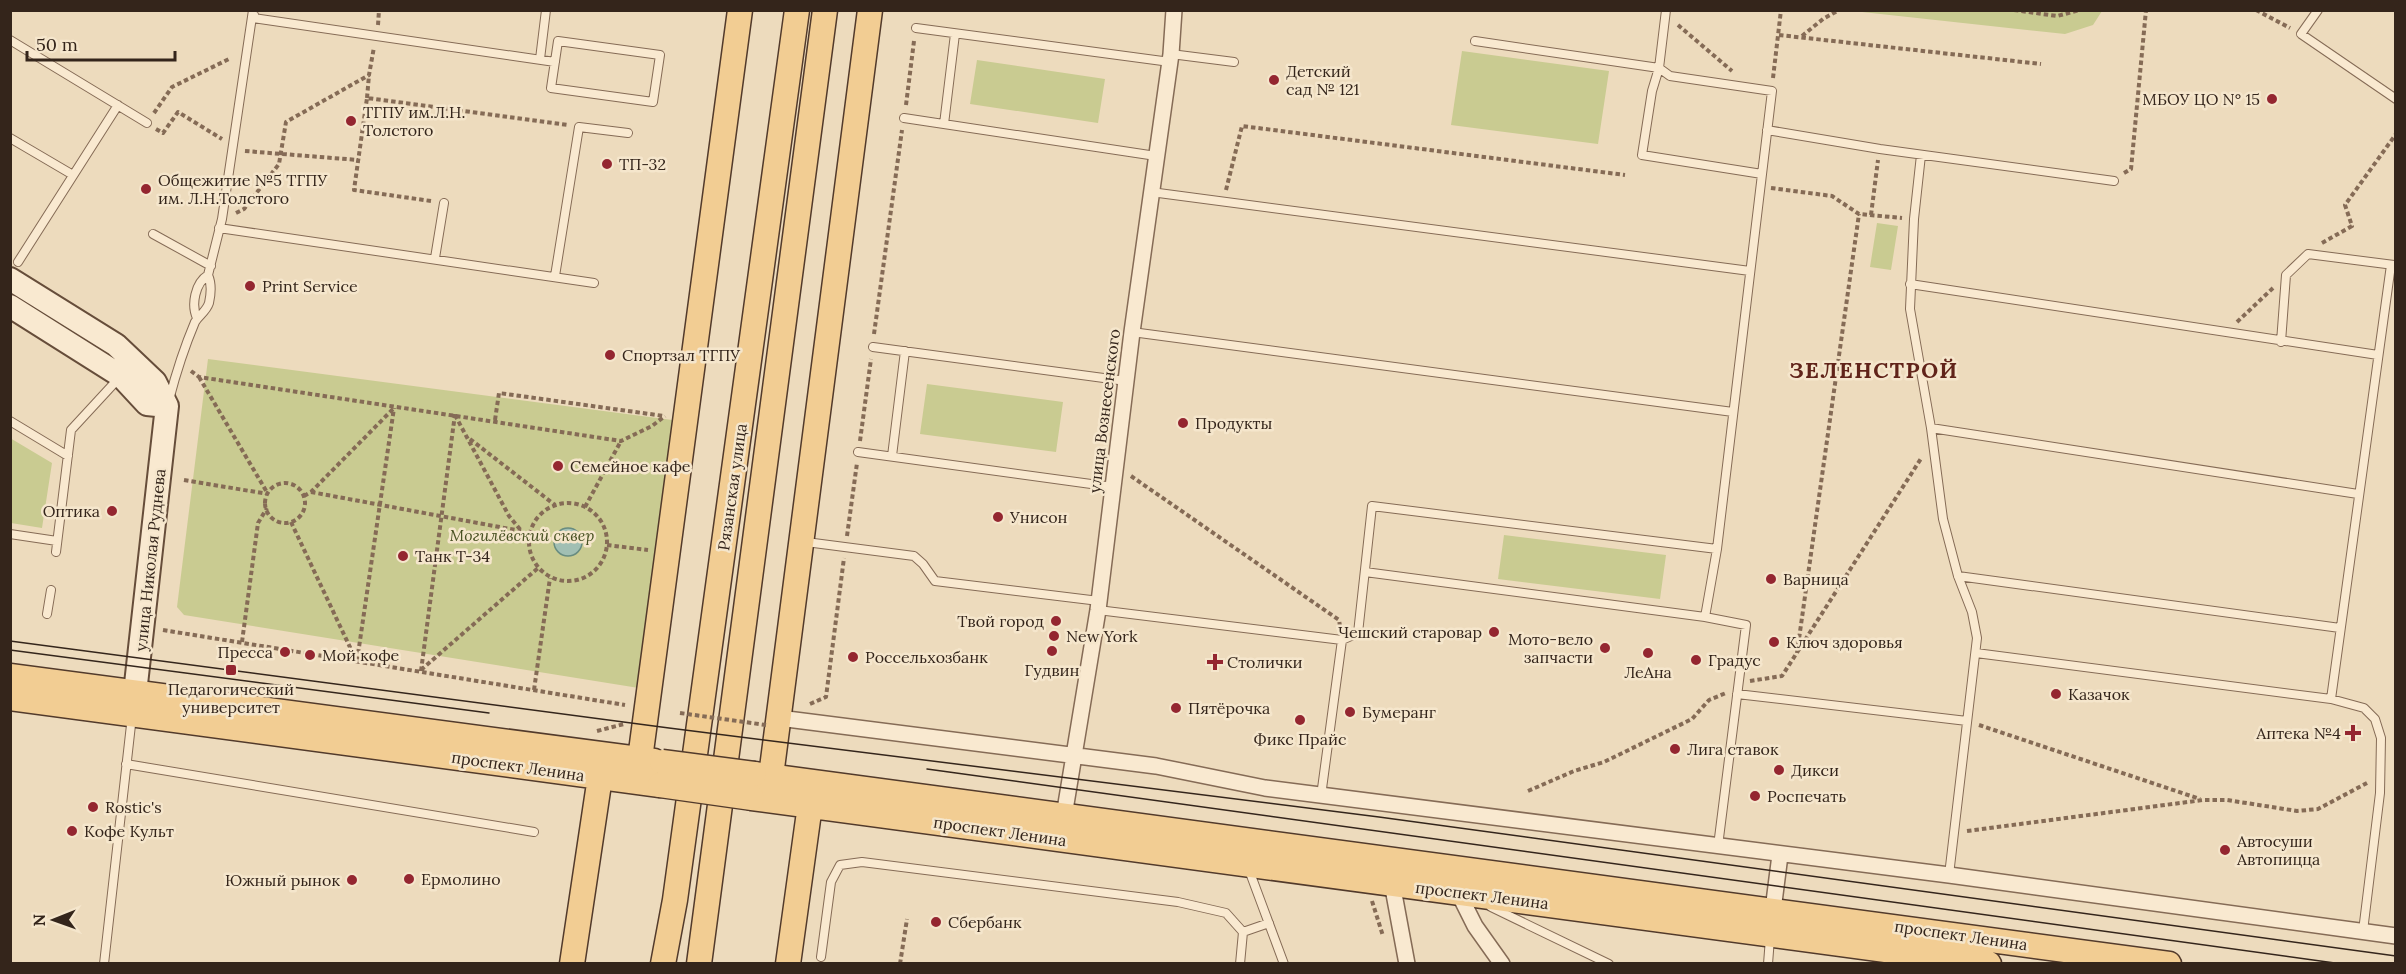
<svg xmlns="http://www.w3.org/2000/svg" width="2406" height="974" font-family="Lora,serif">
	<rect width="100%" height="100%" fill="#eddbbd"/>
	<!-- green -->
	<path fill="#c9cb91" d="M1853,11H2102L2093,25L2065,34Z
		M1462,51L1609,71L1598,144L1451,125Z
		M977,60L1105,79L1098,123L970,104Z
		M1877,223L1898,226L1891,270L1870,267Z
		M208,359L680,421L645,689L184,615L177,607Z
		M927,384L1063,402L1056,452L920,434Z
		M10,438L52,463L42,528L11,523Z
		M1504,535L1666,555L1660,599L1498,579Z"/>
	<!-- water -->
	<path fill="#a1bfb3" stroke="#688c80" stroke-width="1.5" d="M554 542a14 14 0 1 1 28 0a14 14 0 1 1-28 0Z"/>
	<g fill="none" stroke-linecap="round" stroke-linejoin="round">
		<defs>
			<path id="lane" d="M1666,10L1659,68L1670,76L1772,91L1717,549L1705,617
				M2318,10L2301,34L2396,99
				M254,15L253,18L555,62
				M916,28L1170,62
				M10,40L147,123
				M558,41L660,55L653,102L551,88Z
				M1475,41L1659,68L1652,91L1642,155L1762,174
				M1171,54L1234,62
				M540,59L546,10
				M904,118L1156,156
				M944,124L955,34
				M1767,130L1880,149L2114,181
				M10,138L73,175
				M1921,155L1914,219L1910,309L1931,428L1943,519L1958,576L1972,612L1977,638L1949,875
				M1151,192L1750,271
				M219,228L594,283
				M153,234L211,266
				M435,258L444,203
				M18,262L118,105
				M555,276L579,127L628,133
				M1910,284L2378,355
				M197,318C191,305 195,283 208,275
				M1132,332L1733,412
				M2281,342L2286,275L2308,254L2394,265
				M873,347L1126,381
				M169,400C176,373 184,348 195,322C199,315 206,312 209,303C211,294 212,284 208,275L222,219L253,10
				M10,421L68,456
				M1931,428L2358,494
				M858,452L1113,487
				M892,456L905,351
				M10,534L57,541
				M806,542L914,556L923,564L935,581L1099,601
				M56,552L71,430L119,378
				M1365,572L1705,617L1746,625L1718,846
				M1958,576L2340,628
				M1098,610L1342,640
				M47,614L51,590
				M1976,653L2331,699L2364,708L2375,719L2381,738L2380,793L2363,931
				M1737,694L1967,721
				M2331,699L2391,265
				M126,764L534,832
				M1321,796L1342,640L1358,633L1372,506L1717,549
				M1249,870L1284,964
				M1491,907L1609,964
				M1243,932L1269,923
				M821,957L831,882L840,865L862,862L1178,902L1226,913L1243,932L1240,964
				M104,964L132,716
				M1768,964L1770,938"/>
			<path id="street" d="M779,718L1156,766L1265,788L1949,875L2396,936
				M1064,816L1098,610L1132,332L1171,54L1174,10
				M1392,883L1407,964
				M1458,892L1475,926L1502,964
				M1773,910L1780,855"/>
			<path id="secondary" d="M10,279L116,345L155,382L167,406L135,693
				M10,306L121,376L147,404L167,406"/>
			<path id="primary" d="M10,676L654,761
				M10,698L660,785
				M640,759L740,10
				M754,774L2169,964
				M771,776L870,10
				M752,798L1989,964
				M572,964L600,777
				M663,964L675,900L797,10
				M699,964L825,10
				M788,964L810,805"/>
		</defs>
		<!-- lane casing -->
		<use href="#lane" stroke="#856b56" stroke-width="10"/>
		<!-- street casing -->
		<use href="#street" stroke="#856b56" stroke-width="18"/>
		<!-- secondary casing -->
		<use href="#secondary" stroke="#664d3a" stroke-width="26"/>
		<!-- primary casing -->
		<use href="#primary" stroke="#523a2b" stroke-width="27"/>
		<!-- path -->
		<path stroke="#856b56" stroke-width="4" stroke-dasharray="4.5 3" stroke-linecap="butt" d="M2014,10L2057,16L2080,10
			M2256,10L2290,28
			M378,25L379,10
			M1678,25L1732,71
			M1779,35L2041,64
			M1802,36L1823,19L1839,10
			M1773,78L1781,10
			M367,98L369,75
			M906,105L914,41
			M154,113L172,87L229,59
			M156,129L163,133L178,112L222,139
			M245,151L358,160
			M2124,173L2131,169L2146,10
			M1771,188L1832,196L1859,214L1902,218
			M1226,190L1242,126L1625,175
			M431,201L354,190L367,98L568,125
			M236,213L244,209L279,164L286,122L369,75L374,47
			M1871,215L1878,160
			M2322,243L2352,226L2345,205L2396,134
			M2237,322L2273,288
			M874,334L902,130
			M191,371L199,377L621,441L652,426L665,416
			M199,377L268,494
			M455,415L509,516L529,540
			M495,420L499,393L664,416
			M470,439L555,505
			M860,441L871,359
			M1131,476L1339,620L1340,626
			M184,480L268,494
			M265 503a20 20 0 1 1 40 0a20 20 0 1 1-40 0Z
			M311,492L521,531
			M304,496L311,492L393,409
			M529 542a39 39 0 1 1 78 0a39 39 0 1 1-78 0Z
			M585,507L621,441
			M291,522L356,660
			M847,536L857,463
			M607,545L648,550
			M163,630L625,705
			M242,642L258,523L267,508
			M1797,653L1859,214
			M357,661L394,408
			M421,670L538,568
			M421,671L455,414
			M1750,681L1782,676L1922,457
			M534,690L550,578
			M810,704L826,697L844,558
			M1979,725L2200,799
			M597,731L624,724
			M1528,791L1574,771L1604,762L1692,719L1709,700L1726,693
			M1967,831L2203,800H2227L2297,811L2318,809L2367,783
			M1372,901L1383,936
			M900,964L907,919"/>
		<!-- lane -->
		<use href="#lane" stroke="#f9e9d0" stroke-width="8"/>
		<!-- street -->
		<use href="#street" stroke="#f9e9d0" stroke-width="15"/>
		<!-- secondary -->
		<use href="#secondary" stroke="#f9e9d0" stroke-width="22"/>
		<!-- primary -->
		<use href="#primary" stroke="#f2cd93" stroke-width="24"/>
		<!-- tram -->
		<path stroke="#34251b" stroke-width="1.5" d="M10,641L669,728L1379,817L2396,956
			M10,650L489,713
			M927,769L2342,964"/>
		<defs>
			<path id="primary-bridge" d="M662,762L754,774
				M660,785L752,798"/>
		</defs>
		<!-- primary-bridge casing -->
		<use href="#primary-bridge" stroke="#523a2b" stroke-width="27" stroke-linecap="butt"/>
		<!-- path-bridge -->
		<path stroke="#856b56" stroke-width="4" stroke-dasharray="4.5 3" stroke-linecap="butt" d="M680,713L766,725"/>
		<!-- primary-bridge -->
		<use href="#primary-bridge" stroke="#f2cd93" stroke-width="24"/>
	</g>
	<!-- markers -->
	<g fill="#942630" stroke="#f5e6cc" stroke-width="2">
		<circle cx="1274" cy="80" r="6"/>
		<circle cx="2272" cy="99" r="6"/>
		<circle cx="351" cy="121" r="6"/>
		<circle cx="607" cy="164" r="6"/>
		<circle cx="146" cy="189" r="6"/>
		<circle cx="250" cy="286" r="6"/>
		<circle cx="610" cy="355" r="6"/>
		<circle cx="1183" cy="423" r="6"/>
		<circle cx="558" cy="466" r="6"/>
		<circle cx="112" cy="511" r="6"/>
		<circle cx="998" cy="517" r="6"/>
		<circle cx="403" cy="556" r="6"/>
		<circle cx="1771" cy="579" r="6"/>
		<circle cx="1056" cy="621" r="6"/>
		<circle cx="1494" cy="632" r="6"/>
		<circle cx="1054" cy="636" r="6"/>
		<circle cx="1774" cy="642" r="6"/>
		<circle cx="1605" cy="648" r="6"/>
		<circle cx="1052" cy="651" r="6"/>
		<circle cx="285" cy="652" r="6"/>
		<circle cx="1648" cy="653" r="6"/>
		<circle cx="310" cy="655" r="6"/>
		<circle cx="853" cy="657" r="6"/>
		<circle cx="1696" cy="660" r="6"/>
		<path d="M1212 653h6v6h6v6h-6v6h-6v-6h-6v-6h6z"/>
		<rect x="225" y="664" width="12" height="12" rx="3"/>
		<circle cx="2056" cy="694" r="6"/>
		<circle cx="1176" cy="708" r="6"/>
		<circle cx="1350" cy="712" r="6"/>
		<circle cx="1300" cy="720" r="6"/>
		<path d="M2350 724h6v6h6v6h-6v6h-6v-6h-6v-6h6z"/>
		<circle cx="1675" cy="749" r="6"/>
		<circle cx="1779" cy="770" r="6"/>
		<circle cx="1755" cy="796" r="6"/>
		<circle cx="93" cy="807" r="6"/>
		<circle cx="72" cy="831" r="6"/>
		<circle cx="2225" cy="850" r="6"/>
		<circle cx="409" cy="879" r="6"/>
		<circle cx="352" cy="880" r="6"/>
		<circle cx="936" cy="922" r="6"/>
	</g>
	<g text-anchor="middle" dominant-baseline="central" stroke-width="5" stroke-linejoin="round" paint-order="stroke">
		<!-- poi labels -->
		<g font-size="16" fill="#34251b" stroke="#f5e6cc" text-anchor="start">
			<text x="1286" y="71">Детский<tspan x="1286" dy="18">сад № 121</tspan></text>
			<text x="2260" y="99" text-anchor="end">МБОУ ЦО N° 15</text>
			<text x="363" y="112">ТГПУ им.Л.Н.<tspan x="363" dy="18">Толстого</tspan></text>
			<text x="619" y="164">ТП-32</text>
			<text x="158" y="180">Общежитие №5 ТГПУ<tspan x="158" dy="18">им. Л.Н.Толстого</tspan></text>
			<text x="262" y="286">Print Service</text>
			<text x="622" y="355">Спортзал ТГПУ</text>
			<text x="1195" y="423">Продукты</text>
			<text x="570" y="466">Семейное кафе</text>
			<text x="100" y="511" text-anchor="end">Оптика</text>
			<text x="1010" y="517">Унисон</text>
			<text x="415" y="556">Танк Т-34</text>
			<text x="1783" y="579">Варница</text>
			<text x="1044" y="621" text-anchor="end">Твой город</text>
			<text x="1482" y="632" text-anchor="end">Чешский старовар</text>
			<text x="1066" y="636">New York</text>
			<text x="1593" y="639" text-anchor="end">Мото-вело<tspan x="1593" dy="18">запчасти</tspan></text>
			<text x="1786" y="642">Ключ здоровья</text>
			<text x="273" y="652" text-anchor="end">Пресса</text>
			<text x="322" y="655">Мой кофе</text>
			<text x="865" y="657">Россельхозбанк</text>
			<text x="1708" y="660">Градус</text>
			<text x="1227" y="662">Столички</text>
			<text x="1052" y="670" text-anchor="middle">Гудвин</text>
			<text x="1648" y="672" text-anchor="middle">ЛеАна</text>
			<text x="231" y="689" text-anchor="middle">Педагогический<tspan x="231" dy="18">университет</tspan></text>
			<text x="2068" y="694">Казачок</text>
			<text x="1188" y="708">Пятёрочка</text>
			<text x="1362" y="712">Бумеранг</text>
			<text x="2341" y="733" text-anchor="end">Аптека №4</text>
			<text x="1300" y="739" text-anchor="middle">Фикс Прайс</text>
			<text x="1687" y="749">Лига ставок</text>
			<text x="1791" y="770">Дикси</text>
			<text x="1767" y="796">Роспечать</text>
			<text x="105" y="807">Rostic's</text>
			<text x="84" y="831">Кофе Культ</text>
			<text x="2237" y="841">Автосуши<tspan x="2237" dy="18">Автопицца</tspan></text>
			<text x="421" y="879">Ермолино</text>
			<text x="340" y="880" text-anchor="end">Южный рынок</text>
			<text x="948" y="922">Сбербанк</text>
		</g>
		<!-- street labels -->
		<g font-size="16" fill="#34251b" stroke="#f5e6cc">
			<text transform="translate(1104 411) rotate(-83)">улица Вознесенского</text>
			<text transform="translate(732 487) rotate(-82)">Рязанская улица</text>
			<text transform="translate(150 560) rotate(-84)">улица Николая Руднева</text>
			<text transform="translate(518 766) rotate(8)">проспект Ленина</text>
			<text transform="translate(1000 831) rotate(8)">проспект Ленина</text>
			<text transform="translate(1482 895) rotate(7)">проспект Ленина</text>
			<text transform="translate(1961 935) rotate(8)">проспект Ленина</text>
		</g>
		<!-- park labels -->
		<g font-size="16" font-style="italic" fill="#485122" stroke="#f5e6cc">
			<text x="522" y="535">Могилёвский сквер</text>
		</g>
		<!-- district labels -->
		<g font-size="22" font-weight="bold" letter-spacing="1.5" fill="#61241a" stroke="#f5e6cc">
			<text x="1874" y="370">ЗЕЛЕНСТРОЙ</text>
		</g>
	</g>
	<!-- border -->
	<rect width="2406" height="974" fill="none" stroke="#34251b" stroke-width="24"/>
	<!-- north arrow -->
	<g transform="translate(54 920) rotate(269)" stroke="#f5e6cc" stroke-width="4.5" paint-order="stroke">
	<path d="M0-4.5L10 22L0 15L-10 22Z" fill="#34251b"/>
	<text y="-9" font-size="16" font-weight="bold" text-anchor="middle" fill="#34251b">N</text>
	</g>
	<!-- scale -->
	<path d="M27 51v9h148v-9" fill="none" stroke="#34251b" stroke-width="3"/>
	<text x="36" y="51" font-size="18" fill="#34251b" stroke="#f5e6cc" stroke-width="4.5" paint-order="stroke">50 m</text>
</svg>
